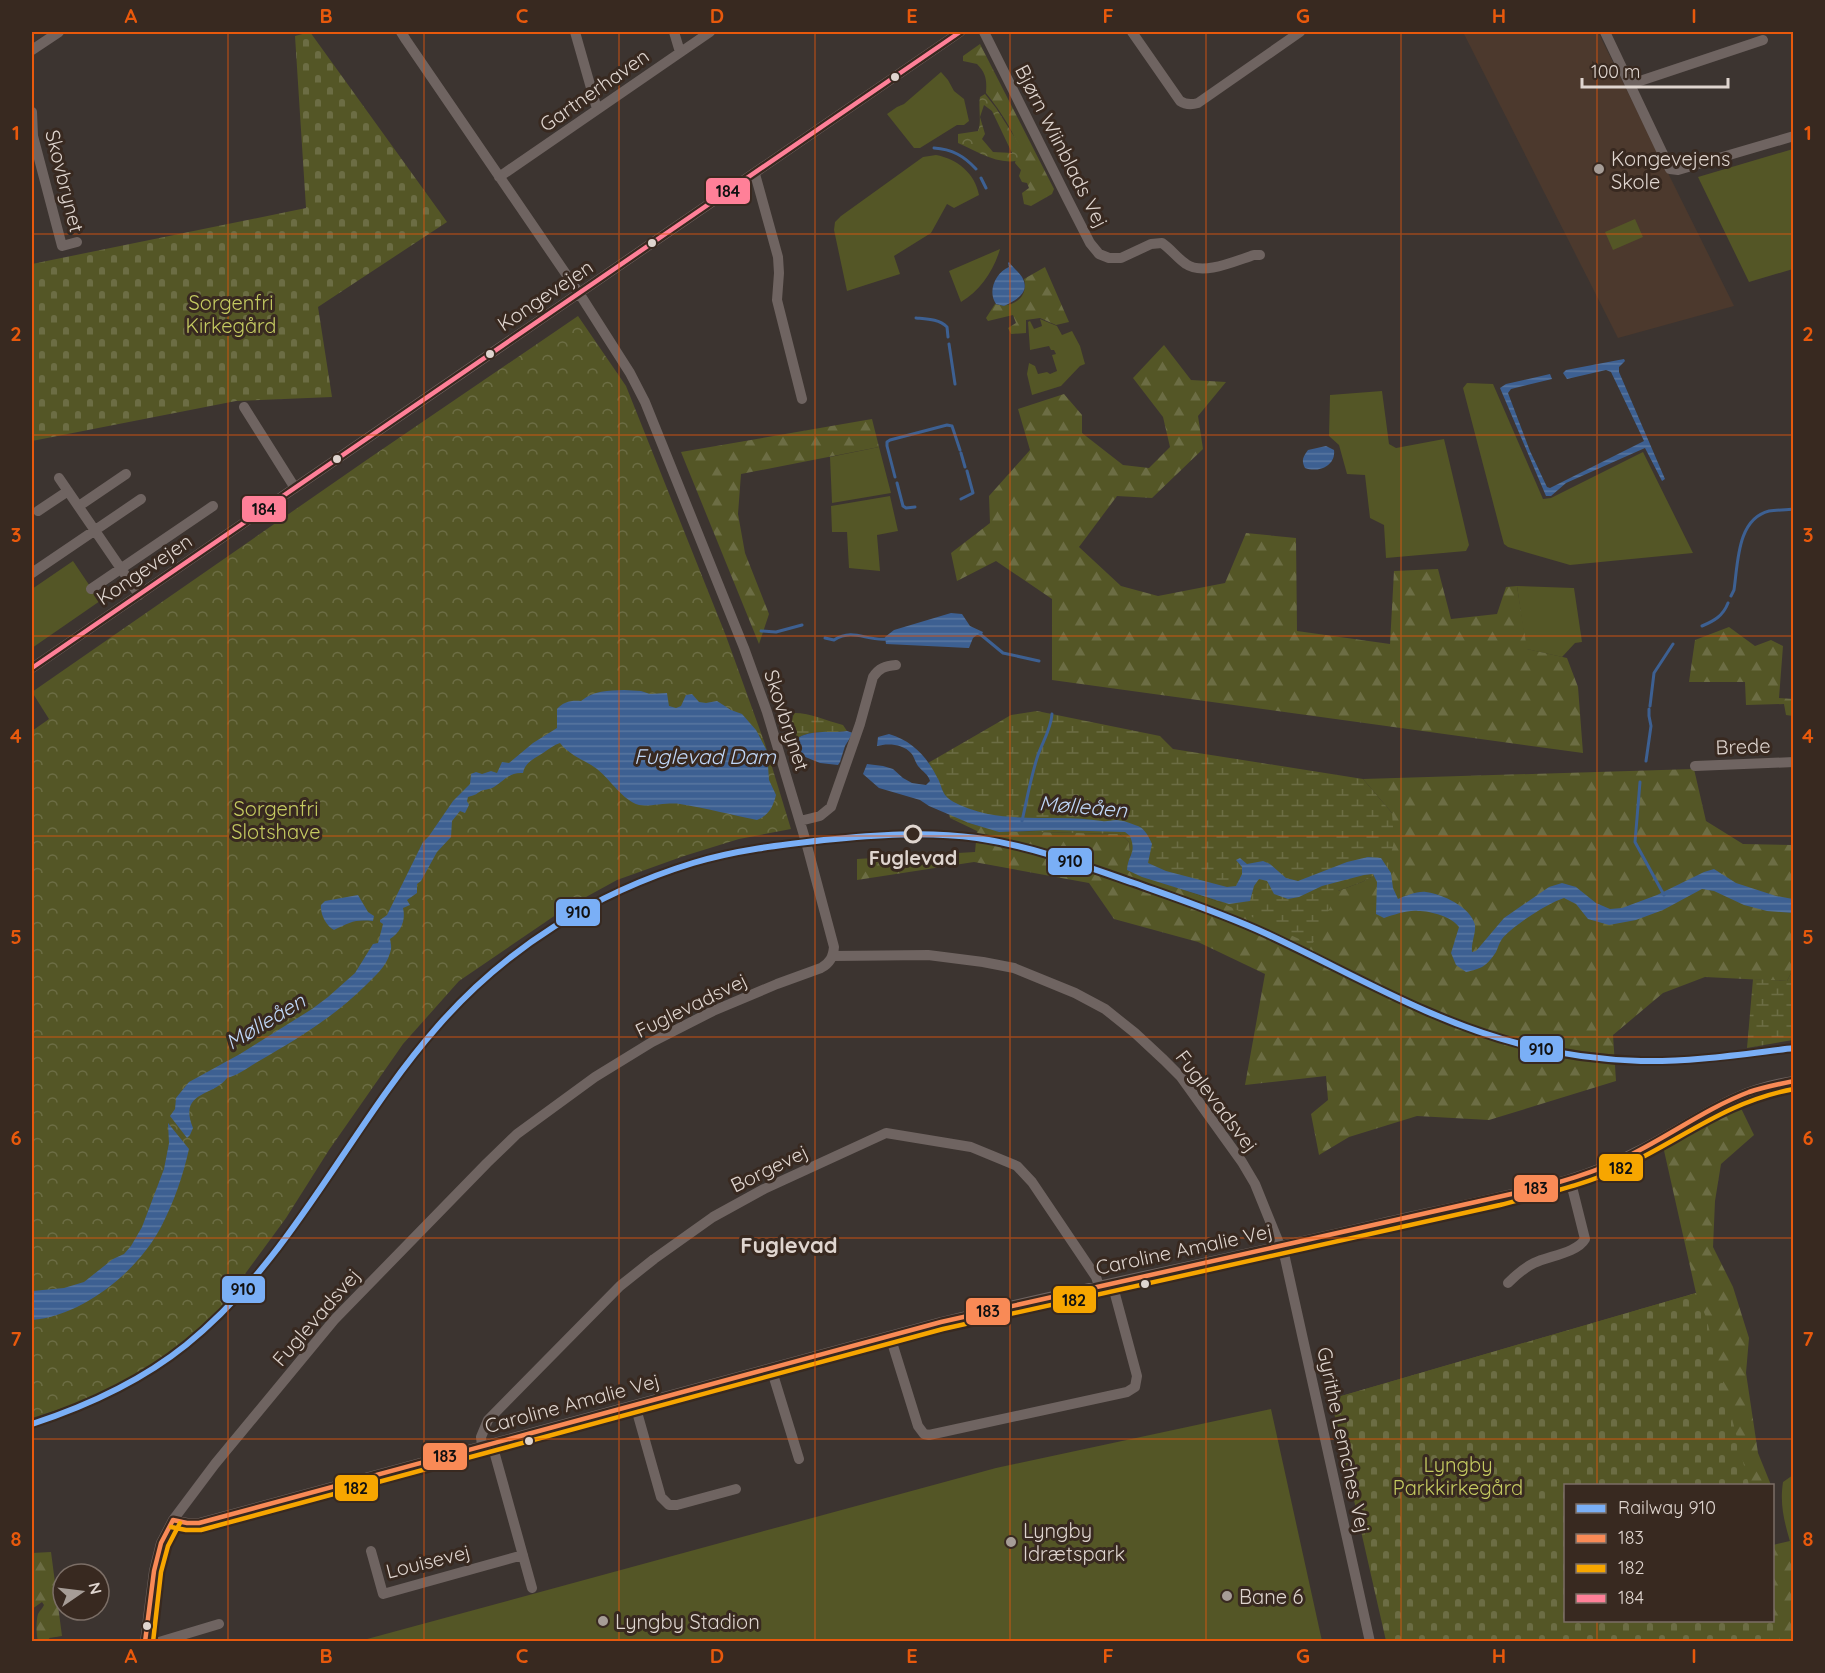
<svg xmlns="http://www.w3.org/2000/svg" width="1825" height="1673" font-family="Quicksand,sans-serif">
	<defs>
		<pattern id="forest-firs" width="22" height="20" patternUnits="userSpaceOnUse" patternTransform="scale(1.5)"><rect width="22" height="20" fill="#545626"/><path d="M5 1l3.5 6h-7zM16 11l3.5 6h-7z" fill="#6c6d44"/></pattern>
		<pattern id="wetland-marsh" width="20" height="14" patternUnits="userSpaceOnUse" patternTransform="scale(1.5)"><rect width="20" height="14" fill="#545626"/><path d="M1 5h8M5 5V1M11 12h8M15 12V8" fill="none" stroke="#6c6d44"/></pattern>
		<pattern id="cemetery-stones" width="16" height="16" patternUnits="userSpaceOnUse" patternTransform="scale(1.5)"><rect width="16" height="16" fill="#545626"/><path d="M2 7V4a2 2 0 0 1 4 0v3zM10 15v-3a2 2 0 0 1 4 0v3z" fill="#6c6d44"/></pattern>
		<pattern id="park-crowns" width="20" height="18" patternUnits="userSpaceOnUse" patternTransform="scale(1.5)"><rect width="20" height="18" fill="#545626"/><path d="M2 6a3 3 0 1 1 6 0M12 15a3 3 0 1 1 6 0" fill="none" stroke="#6c6d44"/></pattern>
		<pattern id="water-rules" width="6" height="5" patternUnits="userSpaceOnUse" patternTransform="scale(1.5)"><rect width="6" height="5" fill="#3d6092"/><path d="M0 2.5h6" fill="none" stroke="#5976a0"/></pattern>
	</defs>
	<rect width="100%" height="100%" fill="#3c3430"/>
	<!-- built -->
	<path fill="#4c392d" d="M1463,32H1598L1734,306L1618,338Z"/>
	<!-- grass -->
	<path fill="#545626" d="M941,72L948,80L954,91L964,99L969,121L964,125H957L920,148H914L887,114L897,107L904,104Z
		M1793,149V269L1749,282L1698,177Z
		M936,155C957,159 975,173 979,195L954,208L947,204L931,233L894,256L900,274L847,291L834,230L835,222L841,216L923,157Z
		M1635,219L1643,237L1613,250L1605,232Z
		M1000,249C994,270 980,291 961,302L949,271Z
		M1040,319L1057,326L1062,335L1072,331L1080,346L1085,364L1080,366L1061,386L1032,395L1027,374L1029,363L1035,366L1038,374L1047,372L1050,374L1057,371L1052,355L1056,354L1054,350H1051L1049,346L1030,350L1028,322L1030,321L1034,329L1042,326Z
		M1467,383L1493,384L1543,499L1551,498L1643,452L1693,553L1570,565L1508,547L1504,544L1501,533L1463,388Z
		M1382,391L1389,444L1396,448L1444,439L1469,545L1466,551L1386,558L1384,525L1370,518L1365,475L1347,474L1339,445L1329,436L1330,395Z
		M879,447L891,493L832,503L830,457Z
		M890,496L898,531L877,535L880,571L849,568L847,532H832L831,506Z
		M73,561L100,601L32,648V589Z
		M1517,586L1574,588L1582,642L1575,643L1562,657L1526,649Z
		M1271,1409L1322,1641L356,1642L996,1468Z
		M1793,1475V1552C1786,1527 1779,1508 1783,1482Z"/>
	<!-- forest -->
	<path fill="url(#forest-firs)" d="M980,44L1054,189L1052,194L1031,206L1024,204L1022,193L1029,188L1027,183L1022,182L1019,176L1021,170L1015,163C1016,158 1018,153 1018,148C1015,132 996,105 986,93C987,80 986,73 977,64L963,61V56Z
		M1045,267L1069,322L1056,325L1040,318L1026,320V333L1011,334L1008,328L1016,323L1013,315L988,321L986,318L995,304C1012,309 1029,298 1024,279Z
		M1164,345L1191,380L1226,382L1198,416L1203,449L1152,498L1117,496L1079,547L1121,586L1158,596L1225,583L1246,533L1296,538L1297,631L1390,644L1394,571L1438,569L1451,619L1497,614L1506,587L1517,586L1527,649L1567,658L1578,687L1583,753L1052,680V599L996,561L957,581L951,553L990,523L989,496L1030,450L1018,409L1064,394L1082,415V433L1123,465L1149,468L1170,447L1163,417L1133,378Z
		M872,419L879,447L741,474L738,514L745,553L769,614L759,644L681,452Z
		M1729,627L1755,646L1771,640L1783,646L1779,698L1793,699V716L1786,715L1784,704L1746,705L1745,682H1689L1695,640Z
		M1694,769L1706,821L1743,844L1793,845V969L1787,981L1705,977L1663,993L1613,1035L1616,1081L1489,1120L1417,1116L1349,1137L1319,1155L1311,1114L1328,1100L1326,1076L1245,1085L1265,974L1198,942L1114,919L1089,883L974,862L857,880V859L975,852L977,831L950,818L999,831L1120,834L1129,842L1132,872L1222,903L1338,891L1362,882L1388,868L1392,813L1363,779Z
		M1739,1104L1754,1135L1721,1164L1715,1201L1713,1247L1733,1287L1749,1338L1746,1373L1758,1453L1771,1485L1566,1486L1331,1399L1696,1293L1663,1146Z
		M1790,1541L1794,1552L1793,1641L1695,1642L1772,1620L1773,1545Z
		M51,1552L62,1636L49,1638L50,1641H38C36,1635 36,1620 38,1614C40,1610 43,1608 44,1605L42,1602L32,1609V1553Z"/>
	<!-- wetland -->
	<path fill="url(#wetland-marsh)" d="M1037,711L1160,736L1173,749L1363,779L1392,813L1394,841L1388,868L1362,882L1338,891L1312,945L1222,903L1132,872L1129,842L1120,834L999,831L950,818C946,797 940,781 928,763L1011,715Z
		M794,713C811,713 827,721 843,725L847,731C829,734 808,728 794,741L791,723Z
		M1793,969V1040L1747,1048L1753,979L1787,981Z"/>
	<!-- cemetery -->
	<path fill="url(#cemetery-stones)" d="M310,32L447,222L318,307L332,397L236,401L32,441V264L306,208L295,36Z
		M1696,1293L1706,1317L1749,1485L1566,1486V1620H1772L1773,1612L1780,1641H1386L1331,1399Z"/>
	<!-- park -->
	<path fill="url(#park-crowns)" fill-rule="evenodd" d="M985,94L996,108L1019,144L1020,160C998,166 977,151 958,143V134L978,131C982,121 978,108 980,97ZM984,105L992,111L1012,153L993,152L982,139L985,134L980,117Z
		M578,316L626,386L726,636L765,744L791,829L739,839L684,856L617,880L566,908L459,981L403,1044L329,1150L286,1218L220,1308L186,1340L149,1370L91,1399L32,1418V731L49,719L32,692L368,459Z"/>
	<!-- water -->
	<path fill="url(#water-rules)" d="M1009,262C1013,268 1019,272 1022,277C1031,293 1016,300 1004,306L996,304C987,291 996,272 1009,267L1008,263Z
		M1624,359L1625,361L1619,367V372L1665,479L1662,481L1645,448L1566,483L1551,496H1546L1500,388L1506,384L1550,374L1552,379L1511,389L1508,393L1530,451L1547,487L1550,488L1644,441L1611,372L1606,370L1567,379L1563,373L1566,370Z
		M1326,446L1334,450C1336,466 1318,473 1305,468C1301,460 1303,457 1308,450Z
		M951,613L962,614L970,626L983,632L981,636L977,635L973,638L969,648L886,644L885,637L894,630Z
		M624,690L641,691L650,694L667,693L669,706L676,708L681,706L686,695L692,694L699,702L706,703L717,701L731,710L742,714L756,730L767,751L769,780L776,795C773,807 769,815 757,820C732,815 706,808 680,804C668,802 649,807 639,805C622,800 611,780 597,769C585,760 570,756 560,743C554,745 549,749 543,753C534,759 525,762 523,773C509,772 504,781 494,787C489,790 484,789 481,791C475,795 475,795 468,797L467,801L469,805L465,813L460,811L452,821L451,837L437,852L421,881L417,884V893L407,900L410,905L403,908C406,920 401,932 390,939C391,944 392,948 390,953C386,967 375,976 365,986C334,1017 297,1039 259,1061C248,1067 239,1075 227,1078C213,1097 178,1091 193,1128L190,1135L187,1138L170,1116L175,1109L176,1098L189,1082L240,1054L312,1009L328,997L355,973L373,944L378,943L383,924L380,922V920L387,915L423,842L429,836L453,801L470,784L471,774L476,772L482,774L491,771L497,773L502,762L509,763L533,743L557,728V709C563,702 571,700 581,701C594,690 608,691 624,690Z
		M847,731L853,733L845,746L840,762L838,765L820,763L798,754L794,747V741C808,728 829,734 847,731Z
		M889,734C913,741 927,757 938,779C941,784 942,792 946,796C952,804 978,812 988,814C1026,821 1066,815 1102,821C1107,822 1111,820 1116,820C1123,820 1132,824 1138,826C1145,829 1149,837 1152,844L1148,863L1166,871L1227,887L1236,886L1242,874V867L1236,860L1240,858L1247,864L1263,861L1270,864L1286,878L1298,881L1347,862L1368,857L1381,858L1391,873L1393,888L1398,899C1406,896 1417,891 1426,892C1442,894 1471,907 1475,925C1476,933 1471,943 1472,952L1476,951L1504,918L1549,887L1562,883L1576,887L1596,903L1610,909L1622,908L1657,895L1704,872L1714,869L1736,883L1776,896L1793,899V913L1767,911L1744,905L1714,891L1702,889L1663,910L1636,920L1609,925L1588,919L1576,904L1564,898C1548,903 1512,926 1502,939C1499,943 1498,948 1496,952C1487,966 1481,969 1466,972L1456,965L1451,953L1459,927C1452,917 1431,911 1418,911C1407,910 1394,915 1384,918L1376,914L1377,882L1373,874L1364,875L1322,886L1299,897L1288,899L1274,894L1267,881L1259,879L1254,886L1250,901L1229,904L1142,877L1127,870C1128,854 1137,854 1130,836L1125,832L1054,830L999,832L969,823L929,806L920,800L879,788L863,774L867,764L883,766L893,769L903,778L912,783L926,785L930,781C928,774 923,772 918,766C915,762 914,756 911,753C903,744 888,743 877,746L878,737Z
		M358,895L368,912L374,916L373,921C355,919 350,922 334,930C326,926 320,914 321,905L325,901Z
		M168,1123L189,1149C183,1176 174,1202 161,1227C138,1271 83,1316 32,1320V1291L64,1288L84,1282L113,1259L124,1254L131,1246L142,1227L164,1169L169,1143Z"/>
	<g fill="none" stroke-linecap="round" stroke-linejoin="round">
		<!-- stream -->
		<path stroke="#3d6092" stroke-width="3" d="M934,148C952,149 964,156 976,169
			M981,178L986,188
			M916,318C927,319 939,319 947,327L948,337
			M949,344L955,384
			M961,453L965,467
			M895,477L887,446V442L890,440L947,425L952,426L960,450
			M897,483L903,506L906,508L915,507
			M961,499L973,493L967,471
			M1731,596L1734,590C1738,563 1737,519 1769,511C1777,510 1786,510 1794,509
			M1702,626C1714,621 1723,616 1728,603
			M761,631L776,632L802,625
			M980,634L1003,653L1039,661
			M825,638L834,640C854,628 865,641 887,639
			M1650,706L1654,673L1673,644
			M1646,761L1651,726L1649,716V709
			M1640,782L1635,842L1664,895
			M1022,821C1027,799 1031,776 1038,755C1043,741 1051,729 1052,714"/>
		<!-- minor -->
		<path stroke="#6f6461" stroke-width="10" d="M575,32L597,109
			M674,32L680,52
			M984,32L1068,200L1090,243L1099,254L1109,258H1121L1151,244L1162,243C1171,249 1177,258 1186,264C1203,276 1235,261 1254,255H1260
			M1132,32L1180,101C1186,105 1191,105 1198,103L1300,32
			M1605,32L1670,169L1678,170L1794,136
			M32,50L59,32
			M1631,84L1763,40
			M32,112L33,136L62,246L77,242
			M755,174L778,257L779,273L777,300L802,399
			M499,177L710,32
			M244,407L295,488
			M59,478L139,595
			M79,506L126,474
			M38,511L68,491
			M32,573L141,499
			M91,589L213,506
			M32,668L960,32
			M1695,766L1794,762
			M800,821L820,816L831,807L860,724L873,677C879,668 885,666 896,665
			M833,956L928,955L983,962L1014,968L1075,993L1105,1009L1135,1033L1164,1060L1181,1077L1242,1162L1255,1184L1285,1258L1370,1642
			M1508,1283C1516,1275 1524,1268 1534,1263C1548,1256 1577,1253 1585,1239L1570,1179
			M890,1336L918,1426L924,1434L929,1435L1127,1392L1135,1387L1137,1376L1112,1283
			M771,1368L799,1459
			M635,1405L661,1497L669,1505H677L736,1489
			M492,1444L532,1588
			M482,1446L481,1437L488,1420L620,1286L654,1259L713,1217L764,1189L886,1133L971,1147L1017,1166L1032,1182L1096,1277L1099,1286
			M173,1520L187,1523H199L941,1322C1087,1287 1235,1257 1382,1223C1444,1209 1506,1197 1567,1180C1591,1173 1616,1163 1638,1151C1693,1124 1729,1090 1794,1081
			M371,1551L383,1594L523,1555
			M145,1642L154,1571L161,1543L173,1520L215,1464L334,1320L487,1163L517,1134L595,1077L652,1042L713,1011L777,984L821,968C830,963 833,957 834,947L806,842L767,712L744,648L645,402L630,373L579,293L406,40L401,32
			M159,1642L219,1624"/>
		<defs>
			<path id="bus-1" d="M173,1520L187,1523H199L941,1322L1498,1197C1539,1188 1581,1178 1620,1160C1664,1140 1704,1109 1749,1092C1764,1087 1779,1084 1794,1081
				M145,1642L154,1571L161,1543L173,1520"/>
			<path id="bus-2" d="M171,1527L186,1530H201L943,1329L1500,1205C1543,1194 1587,1185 1627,1165C1685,1137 1728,1101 1794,1089
				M153,1642L161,1572L168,1546L180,1523"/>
			<path id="bus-3" d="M32,668L960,32"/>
		</defs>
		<!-- bus-1 casing -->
		<use href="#bus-1" stroke="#382920" stroke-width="9"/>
		<!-- bus-2 casing -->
		<use href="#bus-2" stroke="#382920" stroke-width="9"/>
		<!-- bus-3 casing -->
		<use href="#bus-3" stroke="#382920" stroke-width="9"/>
		<!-- bus-1 -->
		<use href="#bus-1" stroke="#f98a56" stroke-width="4.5"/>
		<!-- bus-2 -->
		<use href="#bus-2" stroke="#f7a600" stroke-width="4.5"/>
		<!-- bus-3 -->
		<use href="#bus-3" stroke="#ff8098" stroke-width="4.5"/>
		<defs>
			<path id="rail-1" d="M32,1424C87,1406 140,1382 186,1345C293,1259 349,1127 438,1026C506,948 595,893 693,863C736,850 780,845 824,840C874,835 926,831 977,838C1031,846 1082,865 1134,883C1179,899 1224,914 1267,934C1351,973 1430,1021 1520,1044C1559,1054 1600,1060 1641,1061C1692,1062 1743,1054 1794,1048"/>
		</defs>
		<!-- rail-1 casing -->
		<use href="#rail-1" stroke="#382920" stroke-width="10"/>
		<!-- rail-1 -->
		<use href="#rail-1" stroke="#7aaff6" stroke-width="6"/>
	</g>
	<!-- grid -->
	<path fill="none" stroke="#e8590c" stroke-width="1.5" stroke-opacity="0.55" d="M228,32V1642M424,32V1642M619,32V1642M815,32V1642M1010,32V1642M1206,32V1642M1401,32V1642M1597,32V1486M32,234H1794M32,435H1794M32,636H1794M32,836H1794M32,1037H1794M32,1238H1794M32,1439H1794M1597,1620V1642"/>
	<!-- markers -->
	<g fill="#dfd5cf" stroke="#382920" stroke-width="2">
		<circle cx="895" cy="77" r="5"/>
		<circle cx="652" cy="243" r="5"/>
		<circle cx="490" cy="354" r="5"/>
		<circle cx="337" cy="459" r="5"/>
		<circle cx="1145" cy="1284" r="5"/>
		<circle cx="529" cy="1441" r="5"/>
		<circle cx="147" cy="1626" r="5"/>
	</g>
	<g fill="#a69d97" stroke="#382920" stroke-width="2">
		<circle cx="1599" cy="169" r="6"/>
		<circle cx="1011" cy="1542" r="6"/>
		<circle cx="1227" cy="1596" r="6"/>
		<circle cx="603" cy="1621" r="6"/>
	</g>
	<circle fill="#382920" stroke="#dfd5cf" stroke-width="3" cx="913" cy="834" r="8"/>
	<g text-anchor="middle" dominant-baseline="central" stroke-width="6" stroke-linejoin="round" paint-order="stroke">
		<!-- street labels -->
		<g font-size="20" fill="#dfd5cf" stroke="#382920">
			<text transform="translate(594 90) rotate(-35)">Gartnerhaven</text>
			<text transform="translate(1062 146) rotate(63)">Bjørn Wiinblads Vej</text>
			<text transform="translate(65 181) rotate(76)">Skovbrynet</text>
			<text transform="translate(545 295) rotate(-34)">Kongevejen</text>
			<text transform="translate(144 569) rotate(-34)">Kongevejen</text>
			<text transform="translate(787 720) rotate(72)">Skovbrynet</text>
			<text transform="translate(1743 746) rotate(-2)">Brede</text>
			<text transform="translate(691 1005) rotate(-26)">Fuglevadsvej</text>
			<text transform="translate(1217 1101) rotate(53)">Fuglevadsvej</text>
			<text transform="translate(769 1168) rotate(-26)">Borgevej</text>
			<text transform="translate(1184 1249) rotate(-12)">Caroline Amalie Vej</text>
			<text transform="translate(316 1317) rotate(-49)">Fuglevadsvej</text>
			<text transform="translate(572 1403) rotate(-15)">Caroline Amalie Vej</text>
			<text transform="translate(1344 1440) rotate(78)">Gyrithe Lemches Vej</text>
			<text transform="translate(428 1561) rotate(-14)">Louisevej</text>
		</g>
		<!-- poi labels -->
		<g font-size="20" fill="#dfd5cf" stroke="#382920" text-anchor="start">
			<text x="1611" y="158">Kongevejens<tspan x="1611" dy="23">Skole</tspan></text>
			<text x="1023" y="1530">Lyngby<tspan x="1023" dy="23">Idrætspark</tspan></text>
			<text x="1239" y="1596">Bane 6</text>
			<text x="615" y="1621">Lyngby Stadion</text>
		</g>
		<!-- park labels -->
		<g font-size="20" fill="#c5cb61" stroke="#382920">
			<text x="231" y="302">Sorgenfri<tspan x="231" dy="23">Kirkegård</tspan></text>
			<text x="276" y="808">Sorgenfri<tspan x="276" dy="23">Slotshave</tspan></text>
			<text x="1458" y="1464">Lyngby<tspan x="1458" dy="23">Parkkirkegård</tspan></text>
		</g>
		<!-- stop labels -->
		<g font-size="20" font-weight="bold" fill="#dfd5cf" stroke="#382920">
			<text x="913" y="857">Fuglevad</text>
		</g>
		<!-- water labels -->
		<g font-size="21" font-style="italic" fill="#c0d7f8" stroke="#382920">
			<text x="705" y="756">Fuglevad Dam</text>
			<text transform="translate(1083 806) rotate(5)">Mølleåen</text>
			<text transform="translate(265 1021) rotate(-31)">Mølleåen</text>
		</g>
		<!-- quarter labels -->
		<g font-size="22" font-weight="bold" fill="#dfd5cf" stroke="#382920">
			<text x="789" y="1245">Fuglevad</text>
		</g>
	</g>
	<g stroke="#382920" stroke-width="2">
		<rect x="705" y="177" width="46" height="28" rx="6" fill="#ff8098"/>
		<rect x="241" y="495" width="46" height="28" rx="6" fill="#ff8098"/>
		<rect x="1047" y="847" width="46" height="29" rx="6" fill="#7aaff6"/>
		<rect x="555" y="898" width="46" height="29" rx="6" fill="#7aaff6"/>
		<rect x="1519" y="1035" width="45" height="28" rx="6" fill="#7aaff6"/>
		<rect x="1598" y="1153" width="46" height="29" rx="6" fill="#f7a600"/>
		<rect x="1513" y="1174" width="46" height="29" rx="6" fill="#f98a56"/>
		<rect x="221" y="1275" width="45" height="29" rx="6" fill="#7aaff6"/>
		<rect x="1052" y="1285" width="45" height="29" rx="6" fill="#f7a600"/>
		<rect x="965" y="1297" width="46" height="29" rx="6" fill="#f98a56"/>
		<rect x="422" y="1442" width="46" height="29" rx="6" fill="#f98a56"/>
		<rect x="334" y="1474" width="45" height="28" rx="6" fill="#f7a600"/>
	</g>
	<g font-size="16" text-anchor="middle" font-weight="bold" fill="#111">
		<text x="728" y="197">184</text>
		<text x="264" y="515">184</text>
		<text x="1070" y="867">910</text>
		<text x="578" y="918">910</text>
		<text x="1541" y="1055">910</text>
		<text x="1621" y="1174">182</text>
		<text x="1536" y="1194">183</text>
		<text x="243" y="1295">910</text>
		<text x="1074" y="1306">182</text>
		<text x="988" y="1317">183</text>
		<text x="445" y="1462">183</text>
		<text x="356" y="1494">182</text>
	</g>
	<!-- border -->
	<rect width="1825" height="1673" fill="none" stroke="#382920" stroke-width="66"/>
	<!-- legend -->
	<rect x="1564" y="1484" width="210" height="138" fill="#382920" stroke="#7b6e66" stroke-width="1.5"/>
	<rect x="1576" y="1504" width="30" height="9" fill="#7aaff6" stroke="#7b6e66" stroke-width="1.5"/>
	<text x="1618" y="1514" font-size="18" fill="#dfd5cf">Railway 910</text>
	<rect x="1576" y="1534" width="30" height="9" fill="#f98a56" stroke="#7b6e66" stroke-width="1.5"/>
	<text x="1618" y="1544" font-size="18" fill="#dfd5cf">183</text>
	<rect x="1576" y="1564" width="30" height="9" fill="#f7a600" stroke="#7b6e66" stroke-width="1.5"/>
	<text x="1618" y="1574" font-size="18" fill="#dfd5cf">182</text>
	<rect x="1576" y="1594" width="30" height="9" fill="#ff8098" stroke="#7b6e66" stroke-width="1.5"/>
	<text x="1618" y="1604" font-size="18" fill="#dfd5cf">184</text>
	<!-- north arrow -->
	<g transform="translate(81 1592) rotate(76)"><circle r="28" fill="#382920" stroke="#7b6e66" stroke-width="1.5"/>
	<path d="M0-4.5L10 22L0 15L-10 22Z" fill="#a69d97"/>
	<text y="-9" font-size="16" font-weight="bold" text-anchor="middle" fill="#dfd5cf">N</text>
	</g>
	<!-- scale -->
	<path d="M1582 78v9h146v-9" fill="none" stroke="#dfd5cf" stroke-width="3"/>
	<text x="1591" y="78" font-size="18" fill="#dfd5cf" stroke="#382920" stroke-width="4.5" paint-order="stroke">100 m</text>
	<rect x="33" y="33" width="1759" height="1607" fill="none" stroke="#e8590c" stroke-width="2"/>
	<g font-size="20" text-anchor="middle" font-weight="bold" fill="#e8590c">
		<text x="131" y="23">A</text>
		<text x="326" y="23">B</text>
		<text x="522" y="23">C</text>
		<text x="717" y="23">D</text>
		<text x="912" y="23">E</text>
		<text x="1108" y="23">F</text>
		<text x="1303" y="23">G</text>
		<text x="1499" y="23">H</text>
		<text x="1694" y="23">I</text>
		<text x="16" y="140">1</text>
		<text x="1808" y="140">1</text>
		<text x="16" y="341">2</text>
		<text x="1808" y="341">2</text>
		<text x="16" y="542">3</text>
		<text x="1808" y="542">3</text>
		<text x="16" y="743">4</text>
		<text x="1808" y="743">4</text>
		<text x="16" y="944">5</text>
		<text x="1808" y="944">5</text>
		<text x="16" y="1145">6</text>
		<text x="1808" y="1145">6</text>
		<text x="16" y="1346">7</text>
		<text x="1808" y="1346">7</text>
		<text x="16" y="1546">8</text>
		<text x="1808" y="1546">8</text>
		<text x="131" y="1663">A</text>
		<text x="326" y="1663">B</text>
		<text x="522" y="1663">C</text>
		<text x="717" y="1663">D</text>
		<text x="912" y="1663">E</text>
		<text x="1108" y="1663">F</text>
		<text x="1303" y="1663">G</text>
		<text x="1499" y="1663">H</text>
		<text x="1694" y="1663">I</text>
	</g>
</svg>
